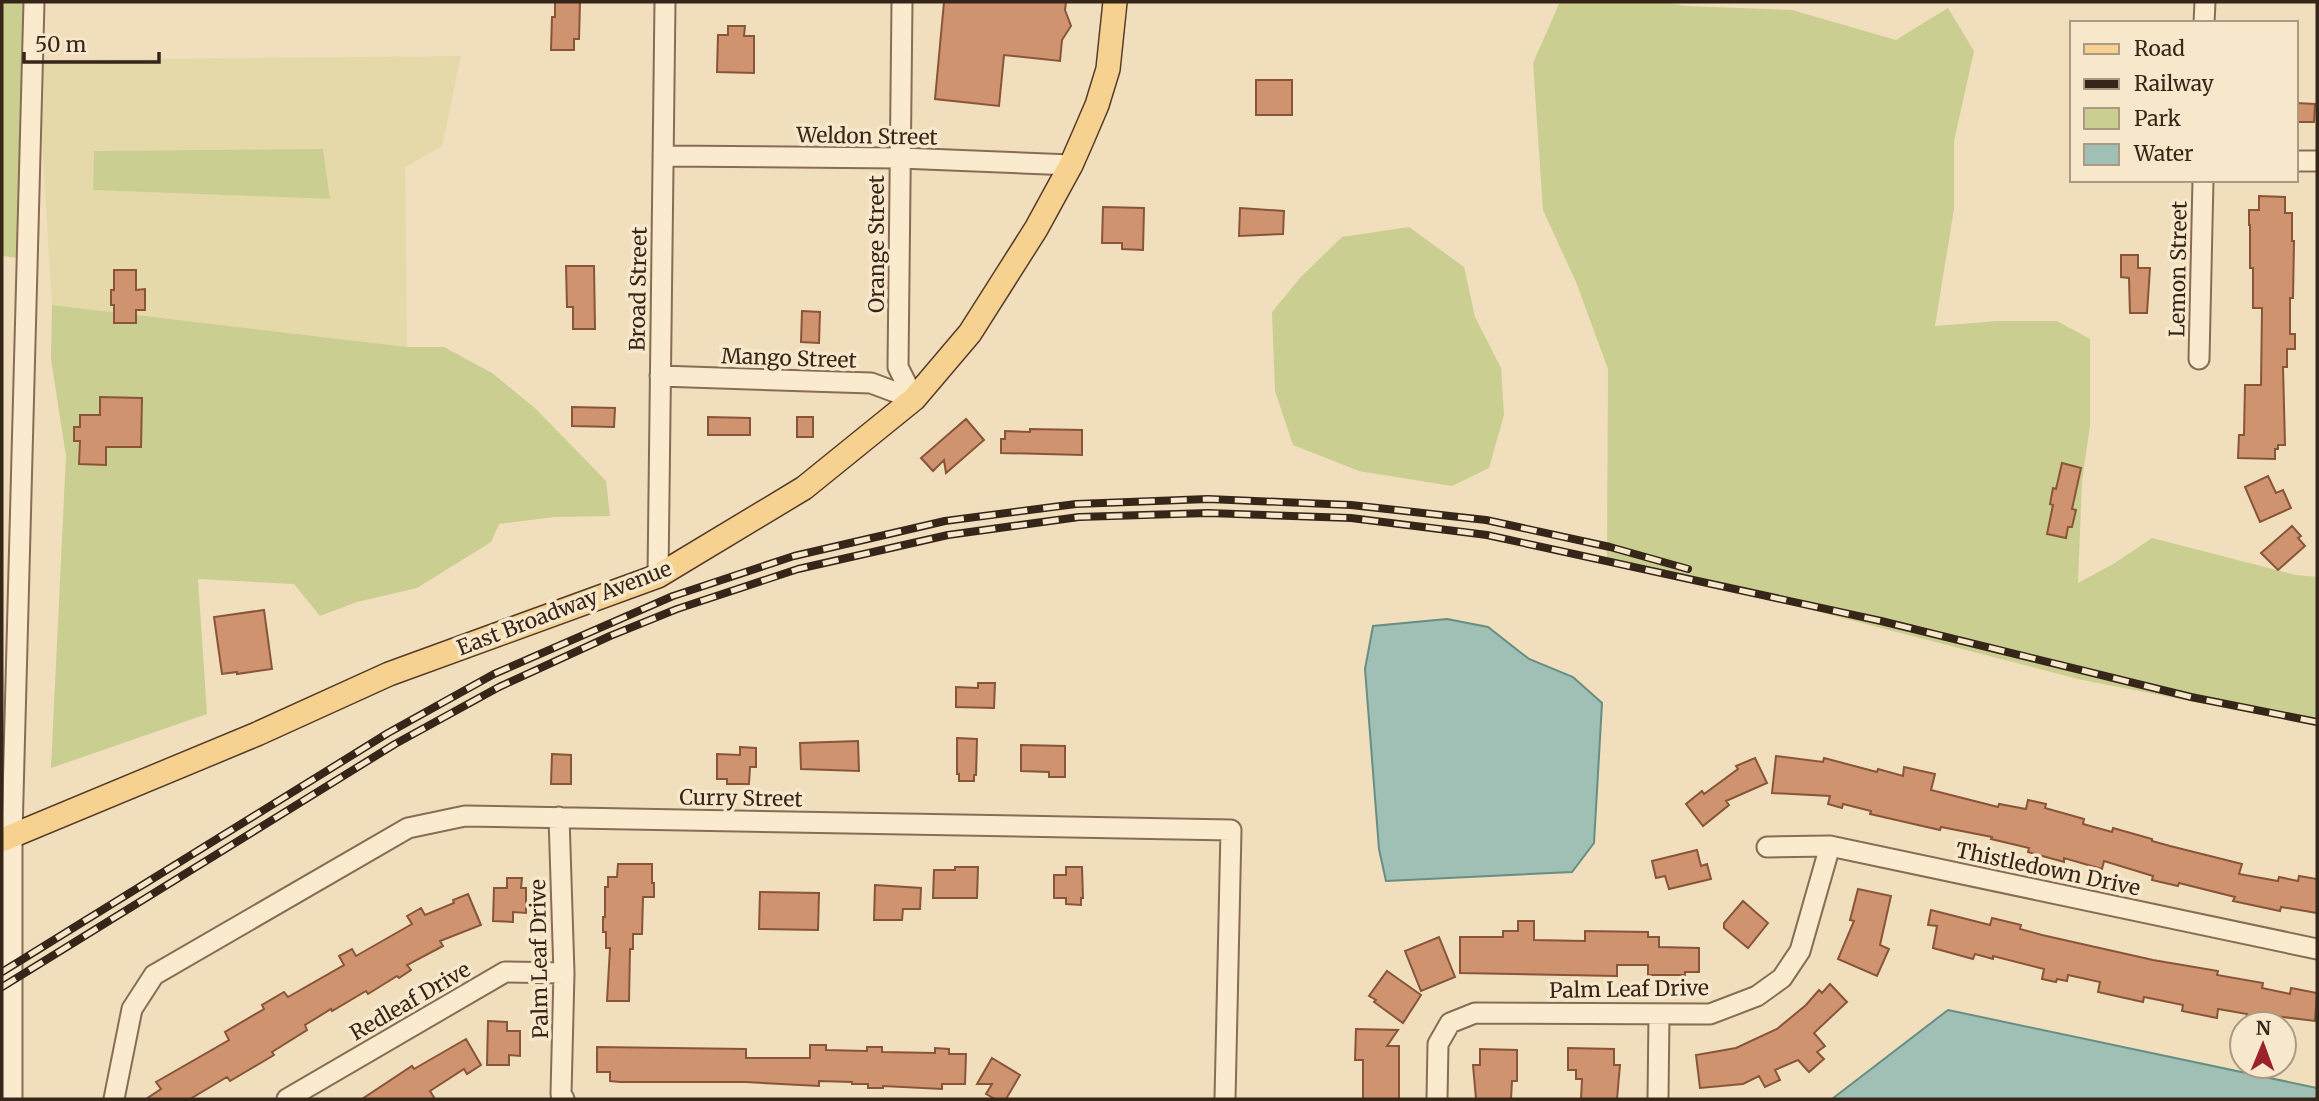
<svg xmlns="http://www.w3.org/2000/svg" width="2319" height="1101" font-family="Merriweather,serif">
	<rect width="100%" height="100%" fill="#f0debc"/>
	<!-- farmland -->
	<path fill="#e6d9a9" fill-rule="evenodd" d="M461,56L442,146L405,167L407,347L52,305L41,121L42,60ZM323,149L330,199L94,190V151Z"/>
	<!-- green -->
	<path fill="#cace90" d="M2,2H25L19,258L2,256Z
		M1560,2H1666L1685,6L1792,10L1896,40L1948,8L1974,51L1954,141V209L1935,326L1998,321H2057L2090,339V426L2082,480L2078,583L2115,563L2152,538L2296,575L2317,577V726L2078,679L1607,557L1608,369L1576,282L1543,210L1533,63Z
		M323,149L330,199L93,190L94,151Z
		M1409,227L1464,267L1475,317L1501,368L1504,415L1489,468L1452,486L1359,471L1293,445L1275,391L1272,312L1301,277L1342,237Z
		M52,305L407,347H444L492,373L536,409L606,481L610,516L554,517L499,524L491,542L417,588L357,602L320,616L294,584L198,579L207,714L51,768L66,456L51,359Z"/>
	<!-- water -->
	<path fill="#a0c0b5" stroke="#678e82" stroke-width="2" d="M1447,619L1488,627L1529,659L1573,677L1602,703L1594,843L1572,872L1386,881L1379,849L1365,669L1373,626Z
		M1948,1010L2317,1088V1099H1832Z"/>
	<!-- building -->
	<path fill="#d0936f" stroke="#885539" stroke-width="2" d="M555,2H580L579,39H574V50H551L552,17H555Z
		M944,2H1066L1065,10L1071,26L1062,40L1060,61L1004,55L999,106L935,99Z
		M728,26H745L744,36H754V73L717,72L718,35H728Z
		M1256,80H1292V115H1256Z
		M2296,103L2315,104L2314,122H2296Z
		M2259,196L2285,197V213H2292V241H2294L2293,298H2290V334H2295V349H2287V367H2283L2285,445H2278V449H2275V459L2238,458L2239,435H2244L2245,385H2261L2262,308H2253V268H2250V225H2249V210H2259Z
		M1103,207L1144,208L1143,250L1122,249V243H1102Z
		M1240,208L1284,211L1283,234L1239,236Z
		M2121,255H2138V268H2150L2147,313H2130L2129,278L2121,277Z
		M566,266H594L595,329H573V307H567Z
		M114,270H136V290L145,289V310H136V323H114V305H111V290H114Z
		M802,311L820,312L819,343L801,342Z
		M100,397L142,398L141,447H106V465L79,464L80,441H74V427H80V415H100Z
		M572,407L615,408L614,427L572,426Z
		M708,417L750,418V435H708Z
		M797,417H813V437H797Z
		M966,419L984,440L946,473L944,460L933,471L921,458Z
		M1030,429L1082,430V455L1001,453V439H1005V431L1030,432Z
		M2062,463L2081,468L2072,509L2076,510L2072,527H2068L2066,538L2047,534L2053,505L2050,504L2053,488L2056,489Z
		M2268,476L2276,493L2283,490L2291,508L2260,522L2245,487Z
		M2292,526L2301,536L2298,538L2305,546L2278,570L2261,553Z
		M264,610L272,669L237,674V672L222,674L214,617Z
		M978,683H995L994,708L956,707V687L978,688Z
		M957,738L977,739L976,775H974V781H959V774H957Z
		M858,741L859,771L801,769L800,743Z
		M1021,745L1065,746V777H1049V772L1021,771Z
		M740,747L756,748V767H750L749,784H727V779H717V754L740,755Z
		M552,754L571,755V784H551Z
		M1776,756L1823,762L1824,758L1877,772L1878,769L1903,776L1904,767L1935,774L1931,790L1998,807L1999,804L2026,809L2028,800L2046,804L2045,808L2084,819L2083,824L2112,832L2113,828L2152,839V841L2170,846L2242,864L2239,874L2278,881L2279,877L2298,881L2299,876L2317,879V913L2281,907L2280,911L2233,901L2235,897L2179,883L2178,886L2152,880L2153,876L2104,861L2102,869L2064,858V862L2028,852L2029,848L1991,839L1992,837L1941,827L1940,830L1870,814L1871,811L1843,804L1842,808L1828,804L1830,796L1772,793Z
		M1755,758L1767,783L1726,801L1729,805L1703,826L1686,804L1702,791L1704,794L1738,769L1736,766Z
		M1697,850L1701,866L1707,864L1711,879L1669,889L1665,876L1656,878L1652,861Z
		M618,864H652V883H654V897H643L642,934H633V949H630L629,1001H607L610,948H606V932H603V917H605V887H608V877H617Z
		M955,867H978L977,898H933L934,870H955Z
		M1066,867H1082L1083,898H1081V905L1066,904V898H1054V875H1066Z
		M507,878H522L521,888H526V913L513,912V922L493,921L494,888H507Z
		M875,885L921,888L920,909H903L902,920H874Z
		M1858,889L1891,896L1880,945L1889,949L1877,976L1838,959L1854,921L1850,920Z
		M760,892L819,893L818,930L759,929Z
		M468,894L481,925L440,941L443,946L407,965L411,970L399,978L397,976L368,994L366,991L332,1011L331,1009L305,1025L307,1030L272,1052L274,1055L230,1081L227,1077L190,1099H146L161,1089L156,1082L229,1040L225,1032L264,1009L262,1005L284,992L288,997L344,965L339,956L352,949L356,956L412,924L407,916L421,908L425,915L454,903L453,900Z
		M1743,901L1768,923L1748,948L1724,928V923Z
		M1931,910L1990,925L1992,918L2021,925L2020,929L2042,935L2153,960L2218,971L2217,975L2263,983L2262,988L2290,994L2291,988L2317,993L2315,1021L2275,1016L2274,1024H2255L2256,1021L2246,1019L2247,1014L2218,1009L2217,1018L2182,1011L2183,1005L2144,997L2143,1002L2098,992L2100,982L2068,975L2067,981L2057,979L2056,982L2042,979L2044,969L1993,956V959L1975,954L1973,959L1933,948L1937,926L1928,925Z
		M1518,921H1534V940L1585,941V931L1648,932V937H1659V947L1699,948V972H1685V975H1648V965H1617V976L1460,973V937H1503V931H1518Z
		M1439,937L1455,977L1421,991L1405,951Z
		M1387,971L1421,995L1403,1023L1374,1002L1376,1000L1369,996Z
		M1830,984L1847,1002L1814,1033L1825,1046L1817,1052L1824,1059L1809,1072L1798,1060L1775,1070L1780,1080L1765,1087L1759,1076L1743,1084L1700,1088L1696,1055L1736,1048L1777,1029L1806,1005L1819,990L1822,993Z
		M488,1021L507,1022V1031H520V1056L509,1055V1065H487Z
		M1356,1029L1398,1030L1387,1046H1399V1099H1363V1060H1355Z
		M466,1039L481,1065L467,1074L464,1069L430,1091L435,1099H362L412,1066L414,1069Z
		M810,1045H826V1050L867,1051V1047H882V1052L935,1053V1048L949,1049V1054H966L965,1084H942V1089L883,1086V1088H868V1084H852V1082L819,1081V1086L745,1082H620L610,1081V1072H597V1047L746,1049V1058H810Z
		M1568,1048L1614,1049V1065H1620L1617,1099H1581L1582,1079H1576V1070H1568Z
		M1480,1049L1517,1050V1081H1512L1511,1099H1476L1473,1065H1480Z
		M992,1058L1020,1075L1006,1099H995L986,1094L992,1084H977Z"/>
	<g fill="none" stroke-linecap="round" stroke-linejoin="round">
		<defs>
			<path id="minor" d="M902,2L898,367L914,399
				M2204,23L2205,2
				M663,156L900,158L1071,165
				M2296,161H2317
				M2199,359L2203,180
				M660,376L871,383L914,399
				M658,576L665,2
				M559,817L564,973L561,1094L564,1099
				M1767,847L1830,846L2317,949
				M12,1099V834L34,2
				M114,1099L132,1009L154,975L408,828L465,816L1231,830L1225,1099
				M287,1099L505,972L564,973
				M1437,1099L1438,1044L1450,1023L1475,1013L1710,1014L1757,996L1782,978L1800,951L1830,846
				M1658,1099L1659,1015"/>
			<path id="major" d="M2,840L257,734L389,674L658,576L804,488L914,399L970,333L1036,229L1071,165L1082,140L1097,105L1108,69L1115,2"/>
		</defs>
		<!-- minor casing -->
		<use href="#minor" stroke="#886d55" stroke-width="23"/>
		<!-- major casing -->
		<use href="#major" stroke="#553c2a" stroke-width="26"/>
		<!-- minor -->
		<use href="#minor" stroke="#faebcf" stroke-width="19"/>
		<!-- major -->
		<use href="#major" stroke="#f6d190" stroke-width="23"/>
		<defs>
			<path id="rail" d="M2,972L388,733L494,674L673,596L794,556L945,521L1076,504L1208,499L1351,505L1486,520L1610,547L1688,569
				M2,987L395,744L499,687L610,636L677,609L798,569L948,535L1079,517L1208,513L1351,518L1487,535L1881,621L2191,697L2317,722"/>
		</defs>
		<!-- rail casing -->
		<use href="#rail" stroke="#36261a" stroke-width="8"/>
		<!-- rail -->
		<use href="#rail" stroke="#f7e8cb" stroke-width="5" stroke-dasharray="16" stroke-linecap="butt"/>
	</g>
	<g text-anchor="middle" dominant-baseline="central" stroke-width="7" stroke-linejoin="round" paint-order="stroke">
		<!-- street labels -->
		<g font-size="21" fill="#36261a" stroke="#f7e8cb">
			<text transform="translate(867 136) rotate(1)">Weldon Street</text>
			<text transform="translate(876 244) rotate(-90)">Orange Street</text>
			<text transform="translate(2178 269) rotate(-89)">Lemon Street</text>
			<text transform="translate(638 289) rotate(-89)">Broad Street</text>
			<text transform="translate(789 358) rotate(2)">Mango Street</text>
			<text transform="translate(564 608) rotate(-21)">East Broadway Avenue</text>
			<text transform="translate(741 798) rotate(1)">Curry Street</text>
			<text transform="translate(2048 869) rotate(12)">Thistledown Drive</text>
			<text transform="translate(539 959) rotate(-91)">Palm Leaf Drive</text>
			<text transform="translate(1629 989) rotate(-1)">Palm Leaf Drive</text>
			<text transform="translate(410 1001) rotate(-30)">Redleaf Drive</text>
		</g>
	</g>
	<!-- border -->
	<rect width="2319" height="1101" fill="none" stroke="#36261a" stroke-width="7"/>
	<!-- legend -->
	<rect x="2070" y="21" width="228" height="161" fill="#f7e8cb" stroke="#aa9a84" stroke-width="2"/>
	<rect x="2084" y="44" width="35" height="10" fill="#f6d190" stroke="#aa9a84" stroke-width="2"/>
	<text x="2134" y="56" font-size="21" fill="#36261a">Road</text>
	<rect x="2084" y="79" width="35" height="10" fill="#36261a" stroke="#aa9a84" stroke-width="2"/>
	<text x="2134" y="91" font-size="21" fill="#36261a">Railway</text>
	<rect x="2084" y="108" width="35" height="21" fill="#cace90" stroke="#aa9a84" stroke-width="2"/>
	<text x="2134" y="126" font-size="21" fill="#36261a">Park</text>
	<rect x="2084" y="144" width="35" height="21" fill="#a0c0b5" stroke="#aa9a84" stroke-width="2"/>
	<text x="2134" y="161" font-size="21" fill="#36261a">Water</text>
	<!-- north arrow -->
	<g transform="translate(2263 1045) rotate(1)"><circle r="33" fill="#f7e8cb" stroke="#aa9a84" stroke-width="2"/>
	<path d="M0-5L12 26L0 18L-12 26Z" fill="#9a2228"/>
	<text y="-10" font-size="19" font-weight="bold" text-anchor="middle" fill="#36261a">N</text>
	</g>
	<!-- scale -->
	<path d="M24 52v10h135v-10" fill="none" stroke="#36261a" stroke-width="3.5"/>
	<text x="35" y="52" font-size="21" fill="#36261a" stroke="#f7e8cb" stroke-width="5" paint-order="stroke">50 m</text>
</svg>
